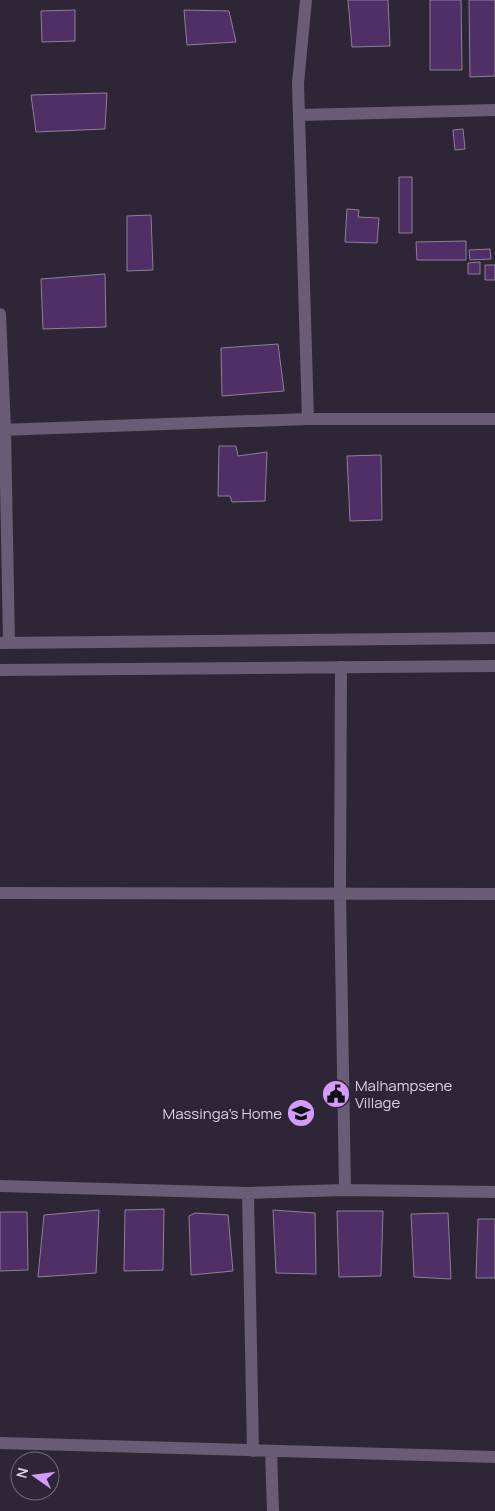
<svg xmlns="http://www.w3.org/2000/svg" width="495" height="1511" font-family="Manrope,sans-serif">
	<rect width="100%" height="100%" fill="#2e2536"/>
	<!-- building -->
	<path fill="#502f67" stroke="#8c8195" d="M348,0H388L390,46L352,47Z
		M430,0H461L462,70H430Z
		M469,0H495V76L470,77Z
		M75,10V41L42,42L41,11Z
		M184,10L229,11L236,42L187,45Z
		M107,93L105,129L36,132L31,95Z
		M463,129L465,149L455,150L453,130Z
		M399,177H412V233H399Z
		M347,209L359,210L358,217L379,218L377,243L345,242Z
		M151,215L153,270L127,271V216Z
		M466,241V260H417L416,242Z
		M490,249L491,259L470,260L469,250Z
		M480,262V274H468V263Z
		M485,265H495V280H485Z
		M105,274L106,327L43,329L41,279Z
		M278,344L284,391L222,396L221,348Z
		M219,446H236L238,456L267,452L265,501L232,502L230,496H218Z
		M381,455L382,520L350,521L347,456Z
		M164,1209L163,1270L124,1271L125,1210Z
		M99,1210L96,1273L38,1277L44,1215Z
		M273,1210L315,1213L316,1274L276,1273Z
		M337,1211H383L381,1276L339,1277Z
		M0,1212H27L28,1270L0,1271Z
		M195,1213L228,1215L233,1271L191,1275L189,1216Z
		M448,1213L451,1279L414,1277L411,1214Z
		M478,1219H495V1278H476Z"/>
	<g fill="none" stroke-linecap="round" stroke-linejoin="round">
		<!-- minor -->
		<path stroke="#6a5b76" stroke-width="12" d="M306,0L298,83L308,419
			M300,115L495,110
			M0,314L5,430L9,643
			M0,430L308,419H495
			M0,643L495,638
			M341,667L340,894L345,1190
			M0,670L495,666
			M0,893L495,894
			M0,1186L248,1193L345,1190L495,1192
			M248,1193L253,1451
			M0,1443L495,1457
			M271,1451L273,1511"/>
	</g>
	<!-- icons -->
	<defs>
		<symbol id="civic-disc" viewBox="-11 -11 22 22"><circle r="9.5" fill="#d39cfc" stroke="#2e2536"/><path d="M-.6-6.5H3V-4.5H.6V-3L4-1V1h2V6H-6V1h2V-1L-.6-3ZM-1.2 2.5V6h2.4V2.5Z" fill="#111"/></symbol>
		<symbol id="school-disc" viewBox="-11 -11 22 22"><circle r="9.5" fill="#d39cfc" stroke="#2e2536"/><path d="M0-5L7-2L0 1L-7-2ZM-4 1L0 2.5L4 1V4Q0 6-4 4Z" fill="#111"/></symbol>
	</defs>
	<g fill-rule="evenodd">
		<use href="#civic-disc" x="320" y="1078" width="32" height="32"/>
		<use href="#school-disc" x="285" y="1097" width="32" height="32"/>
	</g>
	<g text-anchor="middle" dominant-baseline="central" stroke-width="4" stroke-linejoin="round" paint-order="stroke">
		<!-- poi labels -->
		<g font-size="15" fill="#d9d3de" stroke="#2e2536" text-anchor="start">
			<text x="355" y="1085">Malhampsene<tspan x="355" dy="17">Village</tspan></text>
			<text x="282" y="1113" text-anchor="end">Massinga's Home</text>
		</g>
	</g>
	<!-- north arrow -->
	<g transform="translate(35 1476) rotate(284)"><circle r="24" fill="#2e2536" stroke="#726b79"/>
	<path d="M0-4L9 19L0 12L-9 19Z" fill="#d39cfc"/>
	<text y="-8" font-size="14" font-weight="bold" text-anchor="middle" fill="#d9d3de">N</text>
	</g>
</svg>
